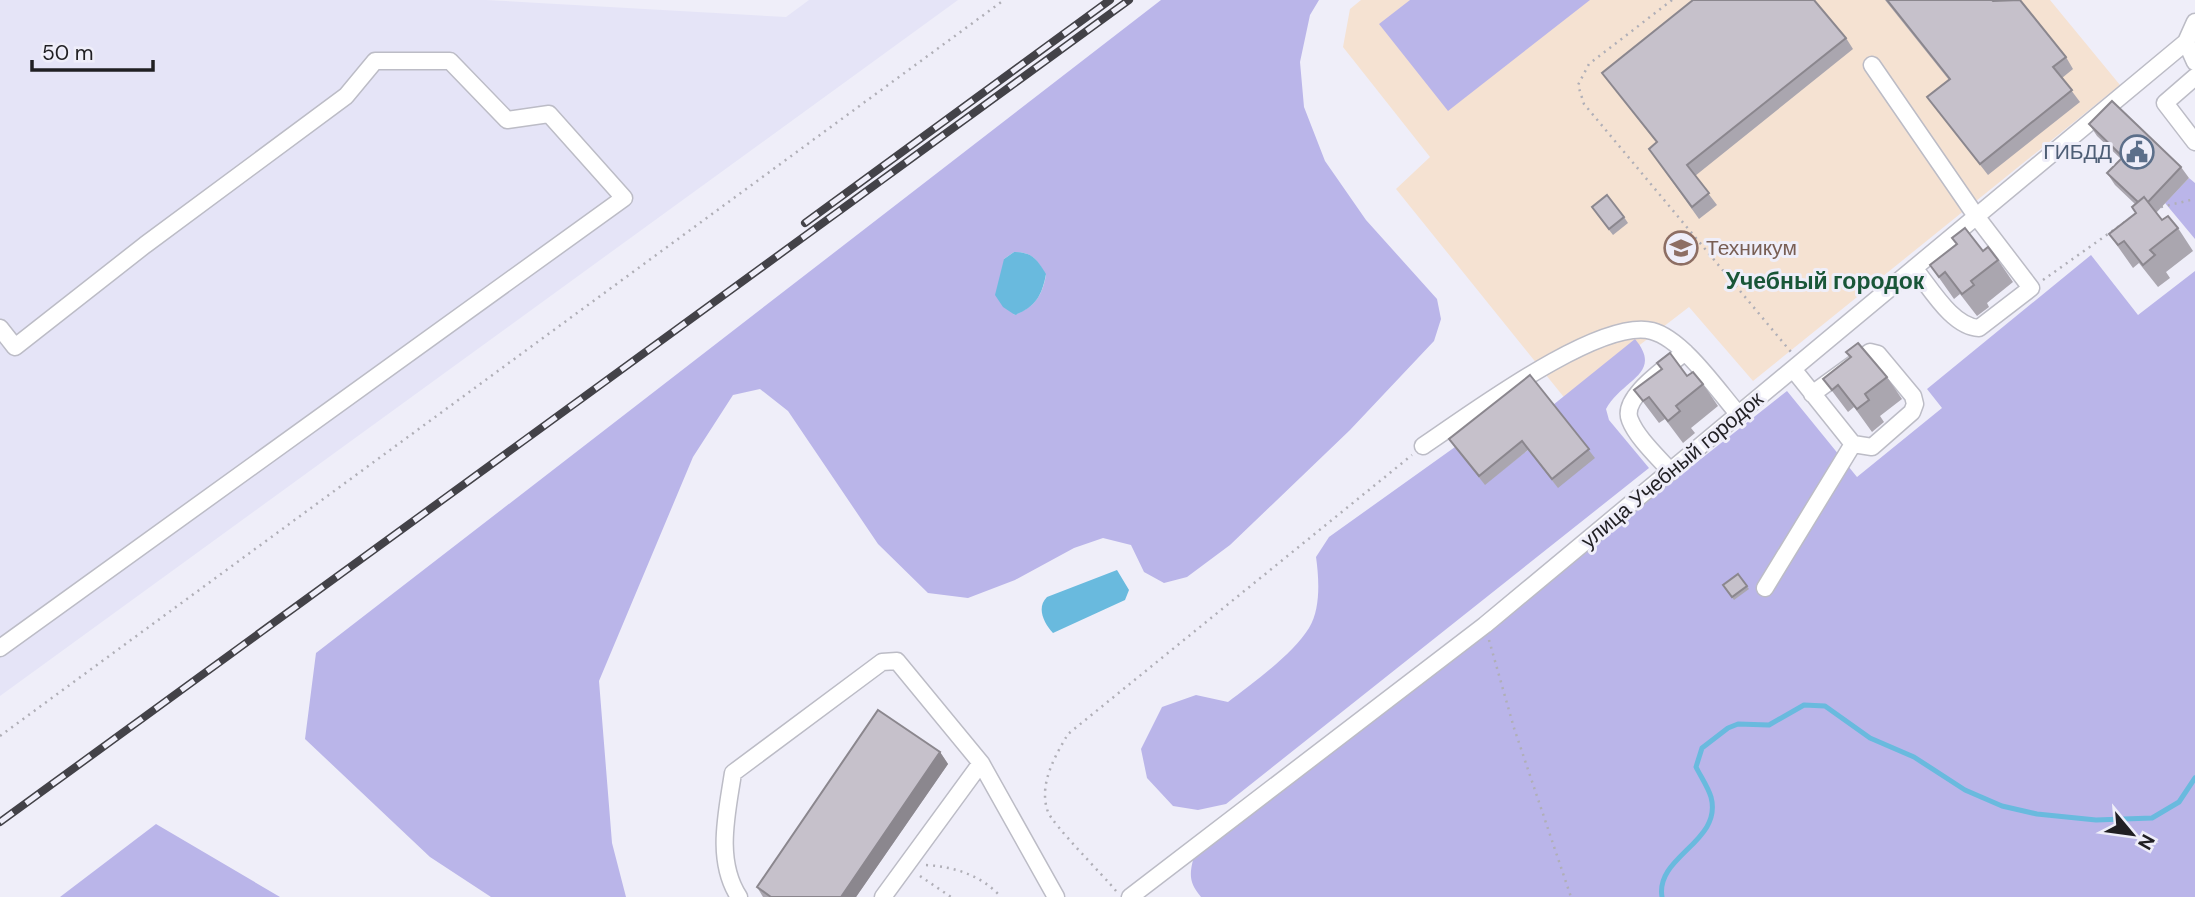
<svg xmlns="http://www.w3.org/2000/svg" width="2195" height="897" font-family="'DM Sans',sans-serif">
	<rect width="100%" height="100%" fill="#efeef9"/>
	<!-- built -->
	<path fill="#e5e4f7" d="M0,0H486L786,17L809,0H958L0,696Z"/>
	<!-- education -->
	<path fill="#f5e2d2" d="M1361,0H2050L2120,85L1753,381L1689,307L1567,401L1396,189L1430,157L1343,47L1350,9Z"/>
	<!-- green -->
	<path fill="#bab5e9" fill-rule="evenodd" d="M1161,0H1319L1310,15L1300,62L1304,107L1325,161L1366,220L1437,299L1441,319L1434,341L1350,430L1230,545L1187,577L1164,583L1144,572L1131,545L1103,538L1074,548L1015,580L968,598L928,593L878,544L788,411L760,389L733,395L693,457L599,681L612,843L626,897H491L430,857L305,739L316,653ZM1014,252C1033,252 1037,260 1046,275C1042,296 1035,307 1014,315L1004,259Z
		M1410,0H1590L1448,111L1379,24Z
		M2189,178L2195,183V239L2165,203Z
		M2091,255L2138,315L2195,271V897H1201C1190,884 1189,876 1193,860L1787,391L1857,477L1942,408L1927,389Z
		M1635,339C1664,374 1622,379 1606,409L1609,420L1649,468L1226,804L1198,810L1173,806L1147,778L1141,749L1162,707L1196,695L1228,702C1253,683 1293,654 1309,628C1321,609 1319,578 1316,557L1329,537L1455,447L1485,484L1528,450L1558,487L1553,405Z
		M156,824L280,897H60Z"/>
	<!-- water -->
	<path fill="#69bade" d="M1014,252C1032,252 1037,259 1046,274C1042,296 1035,307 1015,315L1003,307L995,295L1004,259Z
		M1117,570L1129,590L1125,600L1053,633C1044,623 1036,608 1047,597Z"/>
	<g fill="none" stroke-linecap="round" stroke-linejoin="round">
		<!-- stream -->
		<path stroke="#69bade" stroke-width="5" d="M1662,897C1655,856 1723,842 1711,797C1708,787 1701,777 1696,767L1702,748L1728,728L1738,724L1769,725L1804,705L1825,706L1870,738L1914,757L1965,790L2002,806L2037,814L2096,820L2152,818L2179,802L2195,778"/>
		<defs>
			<path id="minor" d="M2186,42L2195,62
				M1872,65L1976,216L2031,288L1979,328C1952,327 1930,287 1914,268
				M2195,77L2165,103L2195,142
				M0,328L15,347L145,245L346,96L375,61H450L507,120L549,114L624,198L0,648
				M1793,369L1853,444
				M1423,446C1468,416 1600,317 1652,331C1683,339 1718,391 1739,415
				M1671,472C1658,457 1637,438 1630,420C1620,397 1669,366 1685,352
				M1765,588L1853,444L1872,447L1912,412L1915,404L1913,396L1878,354L1870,352L1812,394
				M739,897C715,860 727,813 733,773L882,662L897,661L981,763L1056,897
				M883,897L981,763
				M1130,897L1485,625L2186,42L2195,22"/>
		</defs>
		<!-- minor casing -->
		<use href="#minor" stroke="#bcbcc6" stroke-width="19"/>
		<!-- path -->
		<path stroke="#b0afb7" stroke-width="2.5" stroke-dasharray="2 5" stroke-linecap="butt" d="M1672,0L1589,64L1578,85L1584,104L1791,352
			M2161,207L2195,199
			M2043,280L2132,217
			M1489,640L1514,728L1571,897
			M0,736L1004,0
			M926,865C955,867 981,875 1001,897
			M920,876L951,897
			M1116,891C1104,876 1053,825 1048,812C1038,785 1055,756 1068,734L1412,455"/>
		<!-- minor -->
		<use href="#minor" stroke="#fff" stroke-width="16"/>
		<defs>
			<path id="rail" d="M805,223L1110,0
				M0,822L1129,0"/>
		</defs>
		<!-- rail casing -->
		<use href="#rail" stroke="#434248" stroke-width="8"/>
		<!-- rail -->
		<use href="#rail" stroke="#efeef9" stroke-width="5" stroke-dasharray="16" stroke-linecap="butt"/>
	</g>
	<!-- wall -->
	<path fill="#aaa6af" d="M1885,0H1992L2066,57L2073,69L2062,78L2080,102L1988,175L1927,97L1949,80Z
		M1846,38L1853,49L1695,176L1717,205L1699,219L1649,149L1657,143L1602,73Z
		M2089,124L2181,167L2189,178L2156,213L2162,220L2178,228L2193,251L2166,272L2170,278L2158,287L2139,263L2133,268L2109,234L2136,213L2135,204L2115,185L2107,173L2121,159L2097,136Z
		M1596,213L1624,217L1628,223L1613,235Z
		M1983,251L1998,260L2013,282L1987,303L1989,307L1977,316L1960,294L1954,299L1930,265Z
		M1530,375L1595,458L1558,488L1528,450L1485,485L1449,439Z
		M1687,376L1703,384L1718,406L1691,428L1695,433L1683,443L1665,419L1659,423L1634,390Z
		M1887,377L1902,399L1880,416L1884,422L1872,432L1854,407L1848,412L1823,379Z
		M1738,574L1749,589L1734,600L1723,585Z
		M940,752L948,764L856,897H763L757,887Z"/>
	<!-- shaded-wall -->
	<path fill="#8b878e" d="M940,752L948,764L856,897H841Z"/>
	<!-- building -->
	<path fill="#c6c1cb" stroke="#8b878e" stroke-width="2" d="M1693,0H1814L1846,38L1687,165L1709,193L1692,207L1649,149L1657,142L1602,73Z
		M1887,0H1992L1993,1L2020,0L2066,57L2053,67L2072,90L1980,164L1927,97L1950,79Z
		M2112,101L2181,167L2148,202L2144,197L2138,202L2107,173L2123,157L2089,124Z
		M1607,195L1624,217L1609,229L1592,207Z
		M2144,197L2162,220L2168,216L2178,228L2150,250L2155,255L2143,265L2124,241L2118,245L2109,234L2136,213L2132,207Z
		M1965,228L1983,251L1988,247L1998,260L1971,281L1974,285L1962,294L1945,272L1939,277L1930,265L1957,244L1952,238Z
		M1858,343L1887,377L1865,394L1869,400L1857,409L1838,385L1832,390L1823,379L1851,357L1846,352Z
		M1670,353L1687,376L1693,372L1703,384L1676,406L1680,411L1668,421L1649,397L1643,401L1634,390L1662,369L1657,363Z
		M1530,375L1589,449L1552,479L1522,441L1479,476L1449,439Z
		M1738,574L1747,586L1732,597L1723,585Z
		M878,710L940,752L841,897H771L757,887Z"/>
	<!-- icons -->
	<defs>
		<symbol id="civic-ring" viewBox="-11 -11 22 22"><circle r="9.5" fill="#efeef9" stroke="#5c6f8a" stroke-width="1.5"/><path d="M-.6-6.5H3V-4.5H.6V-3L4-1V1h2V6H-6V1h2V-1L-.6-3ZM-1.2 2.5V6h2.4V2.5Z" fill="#5c6f8a"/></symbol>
		<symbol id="university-ring" viewBox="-11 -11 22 22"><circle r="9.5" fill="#efeef9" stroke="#8d6e63" stroke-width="1.5"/><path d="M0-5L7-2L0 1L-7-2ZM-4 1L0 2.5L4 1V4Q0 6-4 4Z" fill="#8d6e63"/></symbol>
	</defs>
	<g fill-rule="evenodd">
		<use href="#civic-ring" x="2118" y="133" width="38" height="38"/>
		<use href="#university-ring" x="1662" y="229" width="38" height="38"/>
	</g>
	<g text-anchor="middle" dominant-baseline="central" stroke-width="6" stroke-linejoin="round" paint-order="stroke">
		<!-- service labels -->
		<g font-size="21" fill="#4e5e75" stroke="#efeef9" text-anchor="end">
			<text x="2112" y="152">ГИБДД</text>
		</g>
		<!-- education labels -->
		<g font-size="21" fill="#785e54" stroke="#efeef9" text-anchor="start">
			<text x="1706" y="248">Техникум</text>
		</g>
		<!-- street labels -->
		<g font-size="21" fill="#201f23" stroke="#efeef9">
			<text transform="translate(1672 470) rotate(-40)">улица Учебный городок</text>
		</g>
		<!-- neighbourhood labels -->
		<g font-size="23" font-weight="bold" fill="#195638" stroke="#efeef9">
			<text x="1825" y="281">Учебный городок</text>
		</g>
	</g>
	<!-- north arrow -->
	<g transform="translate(2132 834) rotate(119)" stroke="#efeef9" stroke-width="5" paint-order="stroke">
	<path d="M0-5L12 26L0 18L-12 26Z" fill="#201f23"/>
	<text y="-10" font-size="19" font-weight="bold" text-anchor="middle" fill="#201f23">N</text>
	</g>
	<!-- scale -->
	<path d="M32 60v10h121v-10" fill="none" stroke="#201f23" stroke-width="3.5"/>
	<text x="42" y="60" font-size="21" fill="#201f23" stroke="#efeef9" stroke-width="5" paint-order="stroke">50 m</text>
</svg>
